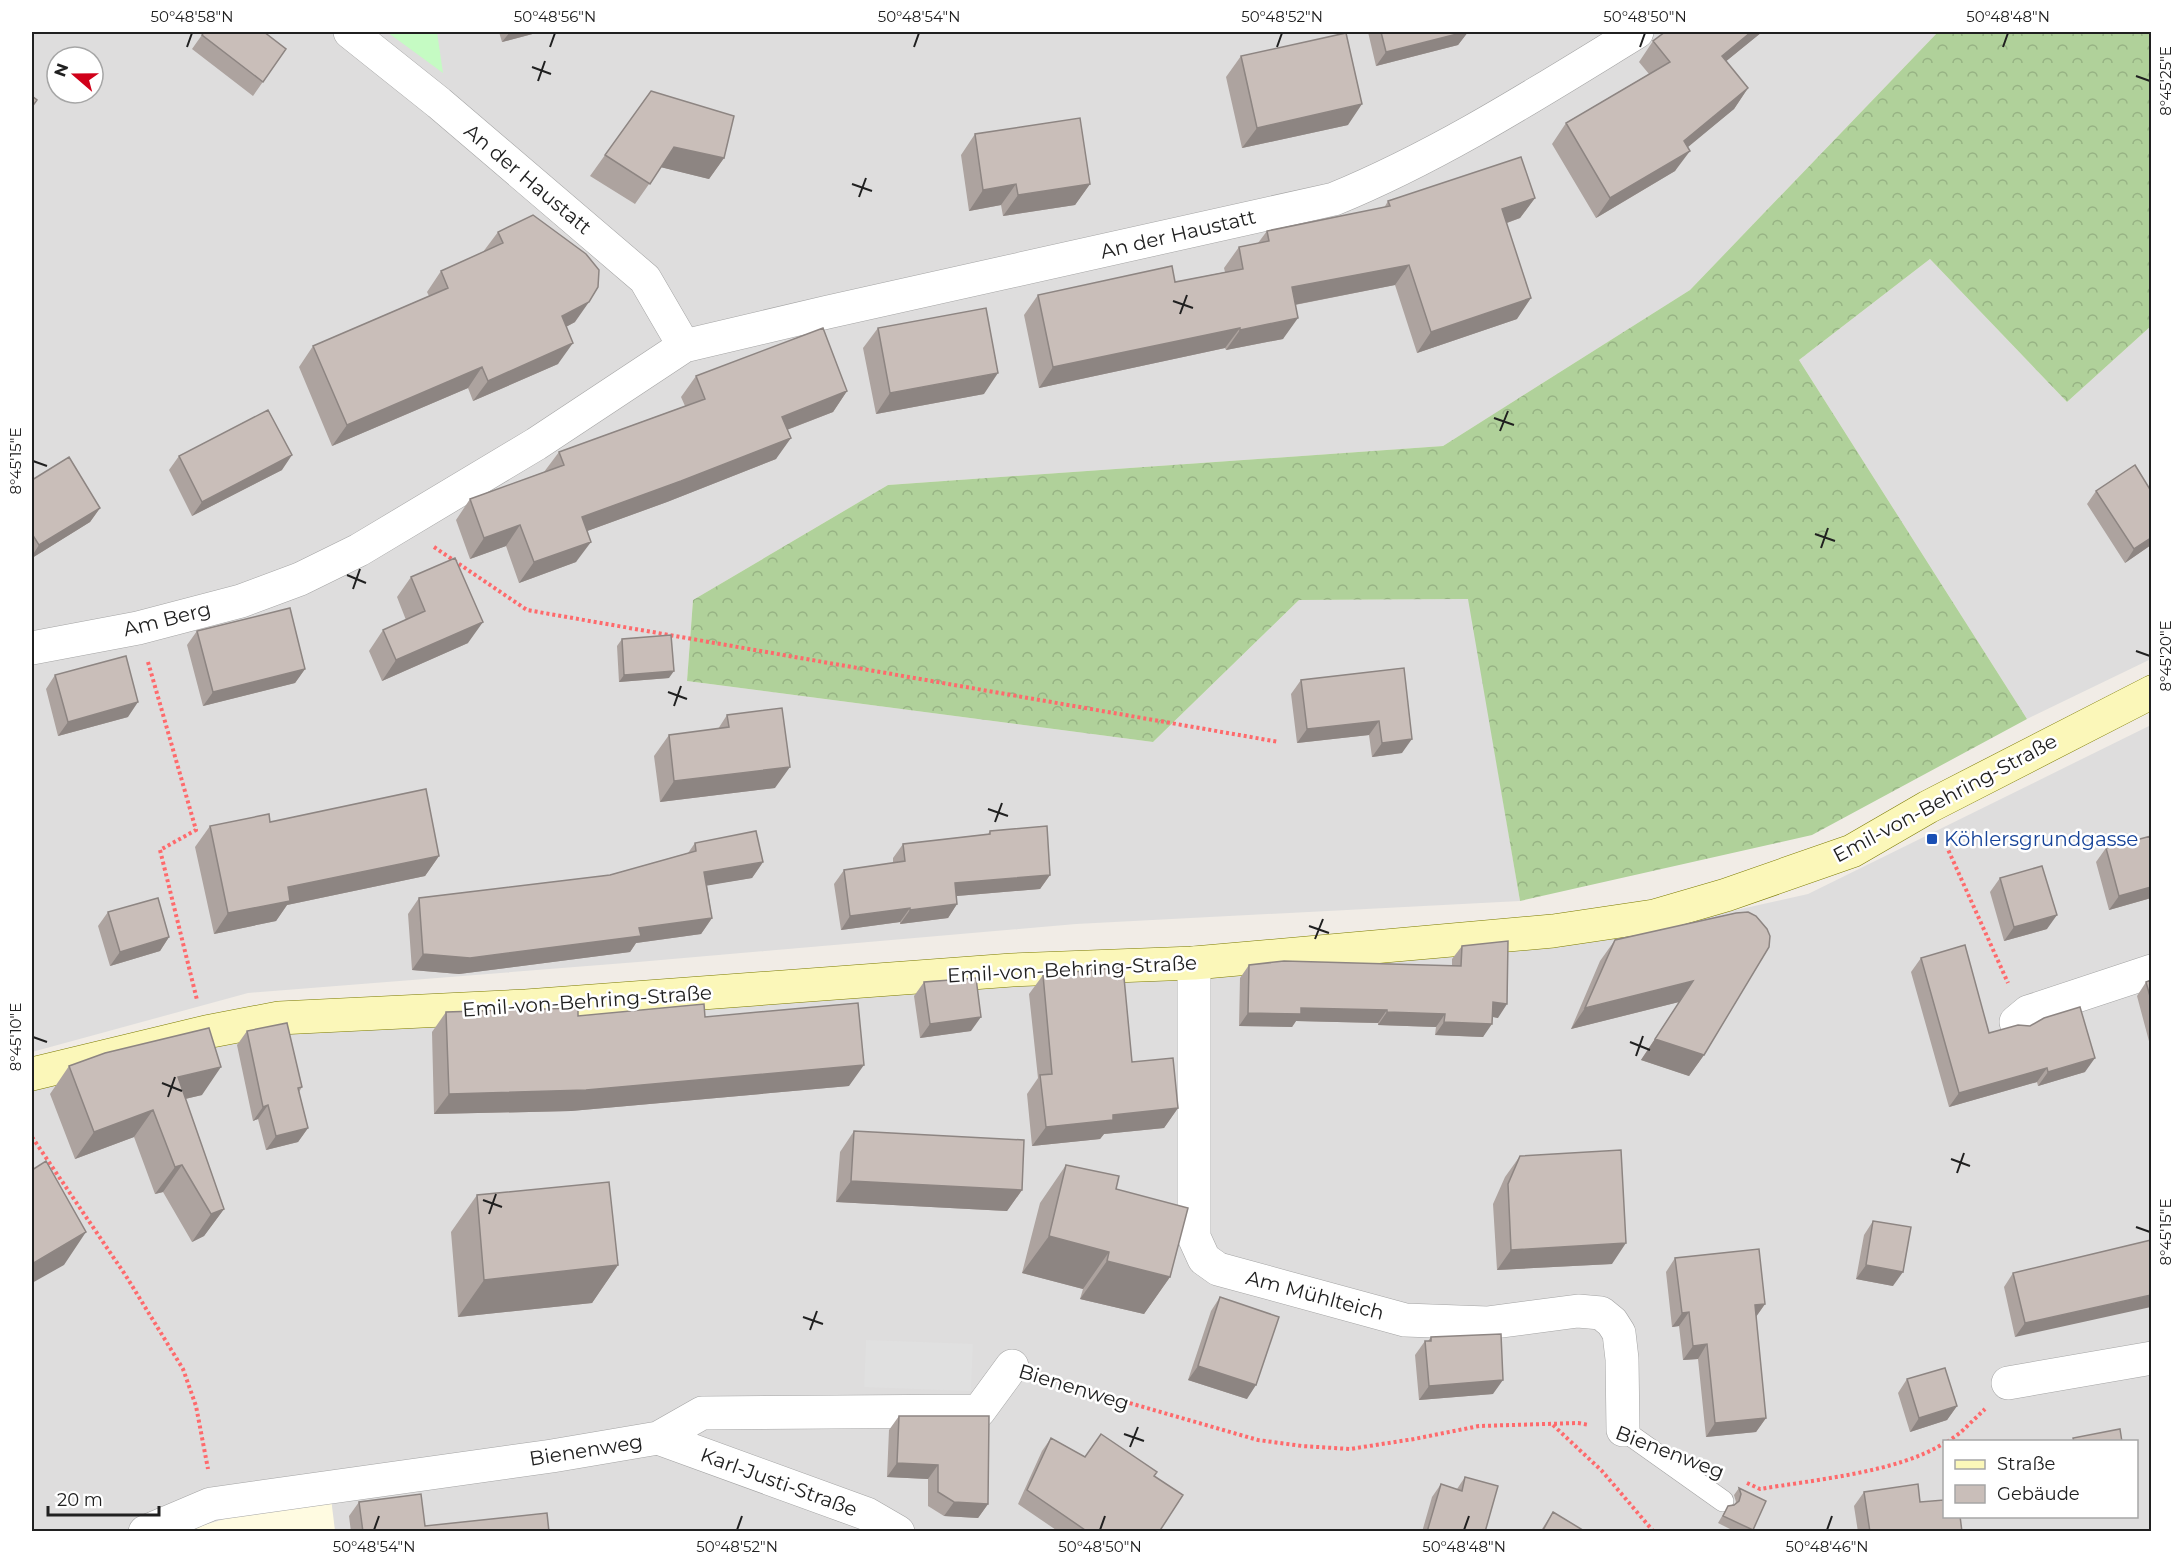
<svg xmlns="http://www.w3.org/2000/svg" width="2183" height="1563" font-family="Montserrat,sans-serif">
	<defs>
		<pattern id="forest-crowns" width="20" height="18" patternUnits="userSpaceOnUse" patternTransform="scale(1.5)"><rect width="20" height="18" fill="#b0d19a"/><path d="M2 6a3 3 0 1 1 6 0M12 15a3 3 0 1 1 6 0" fill="none" stroke="#97b384"/></pattern>
	</defs>
	<rect width="100%" height="100%" fill="#f1ece6"/>
	<!-- residential -->
	<path fill="#dedddd" fill-rule="evenodd" d="M32,32H1938L1690,290L1443,446L888,485L693,600L687,681L1153,742L1299,600L1469,599L1520,901L1076,924L638,962L248,993L32,1052ZM57,57H93V93H57Z
		M1930,259L2067,402L2151,326V659L2027,719L1799,360Z
		M2151,725V1531H32V1091L127,1058L275,1029L1660,927L1808,894ZM1944,1442H2136V1516H1944Z"/>
	<!-- education -->
	<path fill="#fffbe1" d="M331,1498L335,1531L180,1532L259,1509Z"/>
	<!-- forest -->
	<path fill="url(#forest-crowns)" d="M1938,32H2151V326L2067,402L1930,259L1799,360L2027,719L1812,835L1520,901L1468,599L1299,600L1153,742L687,681L693,600L888,485L1443,446L1690,290Z"/>
	<!-- park -->
	<path fill="#c5fbc3" d="M387,32H437L443,73Z"/>
	<!-- parking -->
	<path fill="#e0e0e0" d="M866,1340L973,1344L971,1391L864,1387Z"/>
	<g fill="none" stroke-linecap="round" stroke-linejoin="round">
		<defs>
			<path id="service" d="M1623,1430L1723,1501"/>
			<path id="minor" d="M350,32L439,103L645,279L684,346
				M32,648L138,628L241,601L300,579L359,550L536,444L684,346L828,312L1334,199C1441,155 1539,92 1637,32
				M1194,963V1237L1204,1259L1218,1269L1405,1320L1487,1323L1578,1311L1601,1313L1612,1322L1619,1333L1622,1359L1623,1430
				M2016,1022L2028,1012L2152,971
				M2008,1383L2152,1358
				M658,1438L867,1514L898,1532
				M145,1532L211,1504L552,1456L658,1438L702,1413L979,1411L1012,1366"/>
			<path id="secondary" d="M32,1074L206,1032L279,1018L526,1006L1012,970L1194,963L1553,931L1654,916L1726,895L1852,851L1928,807L2152,692"/>
		</defs>
		<!-- service casing -->
		<use href="#service" stroke="#a4a4a4" stroke-width="22"/>
		<!-- minor casing -->
		<use href="#minor" stroke="#a4a4a4" stroke-width="34"/>
		<!-- secondary casing -->
		<use href="#secondary" stroke="#7c7b02" stroke-width="34"/>
		<!-- path -->
		<path stroke="#fe6a6c" stroke-width="4" stroke-dasharray="3 3" stroke-linecap="butt" d="M434,547L527,610L1279,742
			M148,662L196,830L160,850L197,1000
			M1946,845L2008,983
			M32,1137L126,1276L183,1369L196,1406L208,1469
			M1044,1376L1112,1398L1258,1440L1302,1446L1350,1449L1414,1439L1479,1426L1578,1423L1589,1425
			M1553,1425L1602,1471L1654,1532
			M1947,1442L1960,1433L1985,1409
			M1747,1483L1760,1489C1813,1480 1900,1472 1944,1443"/>
		<!-- service -->
		<use href="#service" stroke="#fff" stroke-width="21"/>
		<!-- minor -->
		<use href="#minor" stroke="#fff" stroke-width="33"/>
		<!-- secondary -->
		<use href="#secondary" stroke="#fbf7b9" stroke-width="33"/>
	</g>
	<!-- wall -->
	<path fill="#ada39f" d="M204,32L286,49L253,96L192,49Z
		M499,32H540L502,42Z
		M1368,32H1468L1458,45L1376,66Z
		M1665,32H1762L1726,61L1748,88L1734,109L1687,147L1675,171L1596,218L1552,144L1566,123L1649,74L1639,62L1653,41Z
		M1241,56L1348,125L1242,148L1226,77Z
		M975,134L1090,184L1075,205L1003,216L1001,205L969,211L961,155Z
		M605,155L724,158L709,179L661,167L635,204L590,176Z
		M1535,198L1520,218L1507,223L1517,319L1417,353L1395,285L1295,305L1283,339L1226,350L1225,348L1039,388L1024,315L1038,295L1175,282L1225,272L1224,268L1239,247L1258,243L1267,231L1384,208L1388,201Z
		M498,232L575,322L566,327L558,364L473,401L468,388L332,446L299,367L313,346L429,296L427,292L441,271L483,252Z
		M878,328L984,394L876,414L863,348Z
		M696,376L847,391L833,412L787,430L776,459L667,502L587,531L576,562L519,583L506,546L470,559L456,520L470,499L544,472L559,452L685,406L681,397Z
		M179,456L282,470L192,516L169,470Z
		M32,480L100,508L90,522L32,558Z
		M2096,491H2151V545L2125,563L2087,504Z
		M411,577L468,643L382,681L369,651L383,630L406,620L397,597Z
		M197,631L305,669L295,683L203,706L187,645Z
		M622,639L669,678L619,682L617,646Z
		M1404,668L1402,753L1372,757L1369,735L1297,743L1291,694L1301,680Z
		M55,675L128,717L58,736L46,689Z
		M727,715L775,788L660,802L654,756L669,735L718,729Z
		M210,826L439,856L425,876L287,905L276,921L214,934L195,847Z
		M990,831L1050,875L1040,889L957,896V904L948,918L900,924V922L841,930L834,884L844,870L893,863V858L903,844L988,834Z
		M2151,836V898L2109,910L2096,862L2106,848Z
		M695,843L763,862L752,878L707,885L712,918L701,934L636,943L630,952L459,974L412,970L408,914L419,898L610,875L688,853Z
		M2000,878L2047,929L2004,941L1990,892Z
		M108,912L169,937L160,951L110,966L98,926Z
		M1736,913L1704,1055L1689,1076L1641,1060L1679,1002L1571,1029L1600,961L1615,940Z
		M1462,946L1498,1018L1493,1017L1483,1037L1435,1035L1436,1027L1378,1025V1023L1296,1021L1292,1027L1239,1026L1240,978L1249,965L1452,966V959Z
		M1921,958L1989,1033L2085,1072L2038,1086L2037,1082L1949,1107L1911,972Z
		M1043,975L1132,1062L1178,1108L1164,1128L1104,1134L1100,1139L1032,1146L1027,1094L1038,1078L1029,994Z
		M2151,980V1045H2150L2137,996L2146,982Z
		M924,982L971,1031L920,1038L914,996Z
		M446,1012L578,1016L705,1017L849,1086L571,1111L434,1114L432,1032Z
		M247,1031L302,1087L299,1092L308,1128L298,1142L266,1150L258,1119L253,1121L237,1045Z
		M69,1066L202,1095L185,1099L224,1209L204,1236L192,1242L163,1192L155,1194L134,1137L75,1159L50,1094Z
		M854,1131L1022,1190L1007,1211L836,1202L840,1152Z
		M1520,1156L1612,1264L1497,1270L1493,1204L1505,1177Z
		M1066,1165L1116,1189L1170,1277L1144,1314L1080,1299L1083,1289L1022,1273L1040,1203Z
		M477,1195L618,1265L592,1303L458,1317L451,1232Z
		M1873,1221L1893,1286L1856,1279L1864,1235Z
		M2151,1240L2015,1337L2004,1287L2013,1273Z
		M1675,1258L1765,1304L1756,1317L1766,1418L1756,1432L1706,1437L1698,1359L1683,1360L1679,1326L1672,1327L1666,1272Z
		M1220,1297L1247,1399L1188,1380L1211,1311Z
		M1431,1337L1493,1394L1419,1400L1415,1355L1425,1341H1428Z
		M1907,1379L1957,1406L1947,1420L1910,1432L1898,1393Z
		M899,1416L988,1504L978,1518L944,1516L928,1506V1479L887,1477L889,1430Z
		M1051,1438L1085,1457L1154,1476L1159,1532H1059L1018,1504L1042,1451Z
		M1465,1477L1485,1532H1422L1432,1497L1441,1484L1457,1489Z
		M1739,1488L1766,1501L1752,1532H1736L1718,1523L1728,1506L1735,1504L1736,1502L1734,1495Z
		M1864,1492L1920,1502L1962,1532H1858L1854,1506Z
		M359,1502L425,1526L549,1532H351L349,1516Z
		M1553,1512L1586,1532H1540Z"/>
	<!-- shaded-wall -->
	<path fill="#8d8582" d="M510,32H540L502,42Z
		M1465,32H1468L1458,45L1376,66L1386,52Z
		M1751,32H1762L1708,76L1722,56Z
		M1748,88L1734,109L1670,162L1684,141Z
		M1362,104L1348,125L1242,148L1257,128Z
		M674,147L724,158L709,179L660,167Z
		M1690,151L1675,171L1596,218L1610,198Z
		M1016,184L1001,205L969,211L983,190Z
		M1090,184L1075,205L1003,216L1018,195Z
		M1535,198L1520,218L1487,230L1502,209Z
		M1409,265L1395,285L1278,308L1292,287Z
		M1531,298L1517,319L1417,353L1431,332Z
		M589,302L575,322L547,337L562,316Z
		M1298,318L1283,339L1226,350L1240,330Z
		M1240,328L1225,348L1039,388L1053,367Z
		M573,343L558,364L473,401L488,381Z
		M482,367L468,388L332,446L347,425Z
		M998,373L984,394L876,414L890,393Z
		M847,391L833,412L768,437L782,417Z
		M791,438L776,459L667,502L568,538L582,517Z
		M292,455L282,470L192,516L202,502Z
		M100,508L90,522L32,558V556L39,545Z
		M520,525L506,546L470,559L484,538Z
		M2151,538V545L2125,563L2134,549Z
		M591,542L576,562L519,583L534,562Z
		M483,622L468,643L382,681L396,660Z
		M305,669L295,683L203,706L213,692Z
		M674,671L669,678L619,682L624,675Z
		M138,702L128,717L58,736L68,722Z
		M1379,721L1369,735L1297,743L1307,729Z
		M1412,739L1402,753L1372,757L1382,743Z
		M790,767L775,788L660,802L674,781Z
		M439,856L425,876L287,905L276,921L214,934L228,913L288,887Z
		M763,862L752,878L693,888L704,872Z
		M1050,875L1040,889L945,897L955,883Z
		M2151,887V898L2109,910L2119,896Z
		M957,904L948,918L900,924L910,910Z
		M910,908L900,922L841,930L850,916Z
		M2057,915L2047,929L2004,941L2014,927Z
		M712,918L701,934L636,943L630,952L459,974L412,970L423,954L639,928Z
		M169,937L160,951L110,966L120,952Z
		M1693,981L1679,1002L1571,1029L1585,1008Z
		M1493,1002L1507,1004L1498,1018L1484,1015Z
		M1301,1008L1387,1010L1378,1023L1296,1021L1292,1027L1239,1026L1248,1013Z
		M1387,1012L1445,1014L1436,1027L1378,1025Z
		M981,1017L971,1031L920,1038L930,1024Z
		M1444,1022L1492,1024L1483,1037L1435,1035Z
		M1655,1039L1704,1055L1689,1076L1641,1060Z
		M2095,1058L2085,1072L2038,1086L2048,1072Z
		M864,1065L849,1086L571,1111L434,1114L449,1094Z
		M221,1067L202,1095L159,1105L178,1077Z
		M2047,1068L2037,1082L1949,1107L1959,1093Z
		M268,1105L258,1119L253,1121L263,1107Z
		M1178,1108L1164,1128L1104,1134L1100,1139L1032,1146L1046,1127L1113,1115Z
		M153,1110L134,1137L75,1159L94,1132Z
		M308,1128L298,1142L266,1150L276,1136Z
		M182,1165L163,1192L155,1194L175,1167Z
		M851,1181L1022,1190L1007,1211L836,1202Z
		M224,1209L204,1236L192,1242L211,1214Z
		M86,1232L64,1265L32,1283V1264Z
		M1049,1236L1109,1252L1083,1289L1022,1273Z
		M1626,1243L1612,1264L1497,1270L1511,1250Z
		M1107,1261L1170,1277L1144,1314L1080,1299Z
		M618,1265L592,1303L458,1317L484,1280Z
		M1866,1265L1903,1272L1893,1286L1856,1279Z
		M2151,1295V1307L2015,1337L2025,1323Z
		M1765,1304L1755,1318V1305Z
		M1689,1312L1679,1326L1672,1327L1682,1313Z
		M1707,1344L1698,1359L1683,1360L1693,1346Z
		M1198,1366L1256,1385L1247,1399L1188,1380Z
		M1503,1380L1493,1394L1419,1400L1429,1386Z
		M1957,1406L1947,1420L1910,1432L1919,1418Z
		M1766,1418L1756,1432L1706,1437L1715,1423Z
		M897,1463L938,1465L928,1479L887,1477Z
		M954,1502L988,1504L978,1518L944,1516Z"/>
	<!-- building -->
	<path fill="#c9beb9" stroke="#8d8582" stroke-width="1.5" d="M204,32H264L286,49L263,82L202,35Z
		M1381,32H1465L1386,52Z
		M1665,32H1751L1722,56L1748,88L1684,141L1690,151L1610,198L1566,123L1670,62L1653,41Z
		M1346,33L1362,104L1257,128L1241,56Z
		M651,91L734,116L724,158L674,147L650,184L605,155Z
		M32,96L37,100L32,107Z
		M1080,118L1090,184L1018,195L1016,184L983,190L975,134Z
		M1521,157L1535,198L1502,209L1531,298L1431,332L1409,265L1292,287L1298,318L1240,330V328L1053,367L1038,295L1172,266L1175,282L1243,269L1239,247L1269,241L1267,231L1390,206L1388,201Z
		M533,215L586,254L599,270L598,287L589,302L562,316L573,343L488,381L482,367L347,425L313,346L448,288L441,271L503,243L498,232Z
		M986,308L998,373L890,393L878,328Z
		M823,328L847,391L782,417L791,438L681,481L582,517L591,542L534,562L520,525L484,538L470,499L564,465L559,452L705,399L696,376Z
		M268,410L292,455L202,502L179,456Z
		M69,457L100,508L39,545L32,534V480Z
		M2135,465L2151,491V538L2134,549L2096,491Z
		M455,558L483,622L396,660L383,630L425,611L411,577Z
		M290,608L305,669L213,692L197,631Z
		M671,635L674,671L624,675L622,639Z
		M126,656L138,702L68,722L55,675Z
		M1404,668L1412,739L1382,743L1379,721L1307,729L1301,680Z
		M782,708L790,767L674,781L669,735L729,727L727,715Z
		M426,789L439,856L288,887L290,901L228,913L210,826L269,814L270,822Z
		M1047,826L1050,875L955,883L957,904L910,910V908L850,916L844,870L905,861L903,844L990,834V831Z
		M756,831L763,862L704,872L712,918L639,928L641,936L470,958L423,954L419,898L610,875L696,851L695,843Z
		M2151,836V887L2119,896L2106,848Z
		M2042,866L2057,915L2014,927L2000,878Z
		M158,898L169,937L120,952L108,912Z
		M1748,912L1756,916L1767,929L1770,936L1769,947L1704,1055L1655,1039L1693,981L1585,1008L1615,940L1736,913Z
		M1508,941L1507,1004L1493,1002L1492,1024L1444,1022L1445,1014L1387,1012V1010L1301,1008V1014L1248,1013L1249,965L1284,961L1461,966L1462,946Z
		M1965,945L1989,1033L2018,1025L2030,1026L2044,1018L2080,1007L2095,1058L2048,1072L2047,1068L1959,1093L1921,958Z
		M1123,967L1132,1062L1173,1058L1178,1108L1113,1115V1120L1046,1127L1040,1075L1052,1074L1043,975Z
		M976,978L981,1017L930,1024L924,982Z
		M2151,980V1000L2146,982Z
		M858,1003L864,1065L586,1090L449,1094L446,1012L578,1008V1016L704,1004L705,1017Z
		M287,1023L302,1087L298,1088L308,1128L276,1136L268,1105L263,1107L247,1031Z
		M209,1028L221,1067L178,1077L224,1209L211,1214L182,1165L175,1167L153,1110L94,1132L69,1066L105,1053Z
		M854,1131L1024,1140L1022,1190L851,1181Z
		M1621,1150L1626,1243L1511,1250L1508,1184L1520,1156Z
		M46,1161L86,1232L32,1264V1170Z
		M1066,1165L1119,1176L1116,1189L1188,1208L1170,1277L1107,1261L1109,1252L1049,1236Z
		M609,1182L618,1265L484,1280L477,1195Z
		M1873,1221L1911,1227L1903,1272L1866,1265Z
		M2151,1240V1295L2025,1323L2013,1273Z
		M1759,1249L1765,1304L1755,1305L1766,1418L1715,1423L1707,1344L1693,1346L1689,1312L1682,1313L1675,1258Z
		M1220,1297L1279,1317L1256,1385L1198,1366Z
		M1501,1334L1503,1380L1429,1386L1425,1341H1431V1337Z
		M1945,1368L1957,1406L1919,1418L1907,1379Z
		M899,1416H989L988,1504L954,1502L938,1492V1465L897,1463Z
		M2120,1429L2122,1442H2074L2073,1438Z
		M1101,1434L1157,1472L1154,1476L1183,1495L1159,1532H1088L1027,1490L1051,1438L1085,1457Z
		M1465,1477L1498,1486L1485,1532H1427L1441,1484L1462,1491Z
		M1918,1484L1920,1502L1944,1500V1516H1960L1962,1532H1870L1864,1492Z
		M1739,1488L1766,1501L1753,1530L1723,1516L1728,1506L1734,1505L1739,1501L1741,1494Z
		M421,1494L425,1526L547,1513L549,1532H363L359,1502Z
		M1553,1512L1586,1532H1542Z"/>
	<!-- ticks -->
	<path fill="none" stroke="#202020" stroke-width="2" d="M187,47L192,33M550,47L555,33M914,47L919,33M1277,47L1282,33M1640,47L1645,33M2003,47L2008,33M532,67L551,74M2136,76L2150,81M538,81L545,61M852,184L872,191M859,197L866,178M1173,301L1193,308M1180,314L1187,295M1494,418L1514,425M1500,431L1508,411M33,461L47,466M1815,534L1835,541M1821,548L1828,528M347,575L366,583M353,589L360,569M2136,651L2150,656M668,692L687,699M674,706L681,686M988,809L1008,816M995,822L1002,803M1309,926L1329,933M1315,939L1323,919M33,1037L47,1042M1630,1042L1650,1050M1636,1056L1643,1036M162,1083L182,1091M168,1097L175,1077M1951,1159L1970,1166M1957,1173L1964,1153M483,1200L502,1207M489,1214L496,1194M2136,1227L2150,1232M803,1317L823,1324M810,1330L817,1311M1124,1434L1144,1441M1130,1447L1138,1427M374,1530L379,1516M737,1530L742,1516M1100,1530L1105,1516M1464,1530L1469,1516M1827,1530L1832,1516"/>
	<!-- markers -->
	<rect fill="#1a4fb4" stroke="#fff" stroke-width="2" x="1926" y="833" width="12" height="12" rx="3"/>
	<g text-anchor="middle" dominant-baseline="central" stroke-width="5" stroke-linejoin="round" paint-order="stroke">
		<!-- street labels -->
		<g font-size="20" fill="#202020" stroke="#fff">
			<text transform="translate(528 179) rotate(40)">An der Haustatt</text>
			<text transform="translate(1178 234) rotate(-13)">An der Haustatt</text>
			<text transform="translate(167 619) rotate(-14)">Am Berg</text>
			<text transform="translate(1945 798) rotate(-28)">Emil-von-Behring-Straße</text>
			<text transform="translate(1072 969) rotate(-3)">Emil-von-Behring-Straße</text>
			<text transform="translate(587 1001) rotate(-4)">Emil-von-Behring-Straße</text>
			<text transform="translate(1315 1295) rotate(15)">Am Mühlteich</text>
			<text transform="translate(1074 1387) rotate(17)">Bienenweg</text>
			<text transform="translate(586 1450) rotate(-9)">Bienenweg</text>
			<text transform="translate(1670 1452) rotate(21)">Bienenweg</text>
			<text transform="translate(779 1482) rotate(20)">Karl-Justi-Straße</text>
		</g>
		<!-- transit labels -->
		<g font-size="20" fill="#164399" stroke="#fff" text-anchor="start">
			<text x="1944" y="839">Köhlersgrundgasse</text>
		</g>
	</g>
	<!-- border -->
	<rect width="2183" height="1563" fill="none" stroke="#ffffff" stroke-width="66"/>
	<!-- legend -->
	<rect x="1943" y="1440" width="195" height="78" fill="#ffffff" stroke="#a6a6a6" stroke-width="1.5"/>
	<rect x="1955" y="1460" width="30" height="9" fill="#fbf7b9" stroke="#a6a6a6" stroke-width="1.5"/>
	<text x="1997" y="1470" font-size="18" fill="#202020">Straße</text>
	<rect x="1955" y="1485" width="30" height="18" fill="#c9beb9" stroke="#a6a6a6" stroke-width="1.5"/>
	<text x="1997" y="1500" font-size="18" fill="#202020">Gebäude</text>
	<!-- north arrow -->
	<g transform="translate(75 75) rotate(290)"><circle r="28" fill="#ffffff" stroke="#a6a6a6" stroke-width="1.5"/>
	<path d="M0-4.5L10 22L0 15L-10 22Z" fill="#d00019"/>
	<text y="-9" font-size="16" font-weight="bold" text-anchor="middle" fill="#202020">N</text>
	</g>
	<!-- scale -->
	<path d="M48 1506v9h111v-9" fill="none" stroke="#202020" stroke-width="3"/>
	<text x="57" y="1506" font-size="18" fill="#202020" stroke="#ffffff" stroke-width="4.5" paint-order="stroke">20 m</text>
	<rect x="33" y="33" width="2117" height="1497" fill="none" stroke="#202020" stroke-width="2"/>
	<g font-size="15" text-anchor="middle" fill="#202020">
		<text x="192" y="22">50°48'58"N</text>
		<text x="555" y="22">50°48'56"N</text>
		<text x="919" y="22">50°48'54"N</text>
		<text x="1282" y="22">50°48'52"N</text>
		<text x="1645" y="22">50°48'50"N</text>
		<text x="2008" y="22">50°48'48"N</text>
		<text transform="translate(2166 81) rotate(-90)" y="5">8°45'25"E</text>
		<text transform="translate(16 461) rotate(-90)" y="5">8°45'15"E</text>
		<text transform="translate(2166 656) rotate(-90)" y="5">8°45'20"E</text>
		<text transform="translate(16 1037) rotate(-90)" y="5">8°45'10"E</text>
		<text transform="translate(2166 1232) rotate(-90)" y="5">8°45'15"E</text>
		<text x="374" y="1552">50°48'54"N</text>
		<text x="737" y="1552">50°48'52"N</text>
		<text x="1100" y="1552">50°48'50"N</text>
		<text x="1464" y="1552">50°48'48"N</text>
		<text x="1827" y="1552">50°48'46"N</text>
	</g>
</svg>
